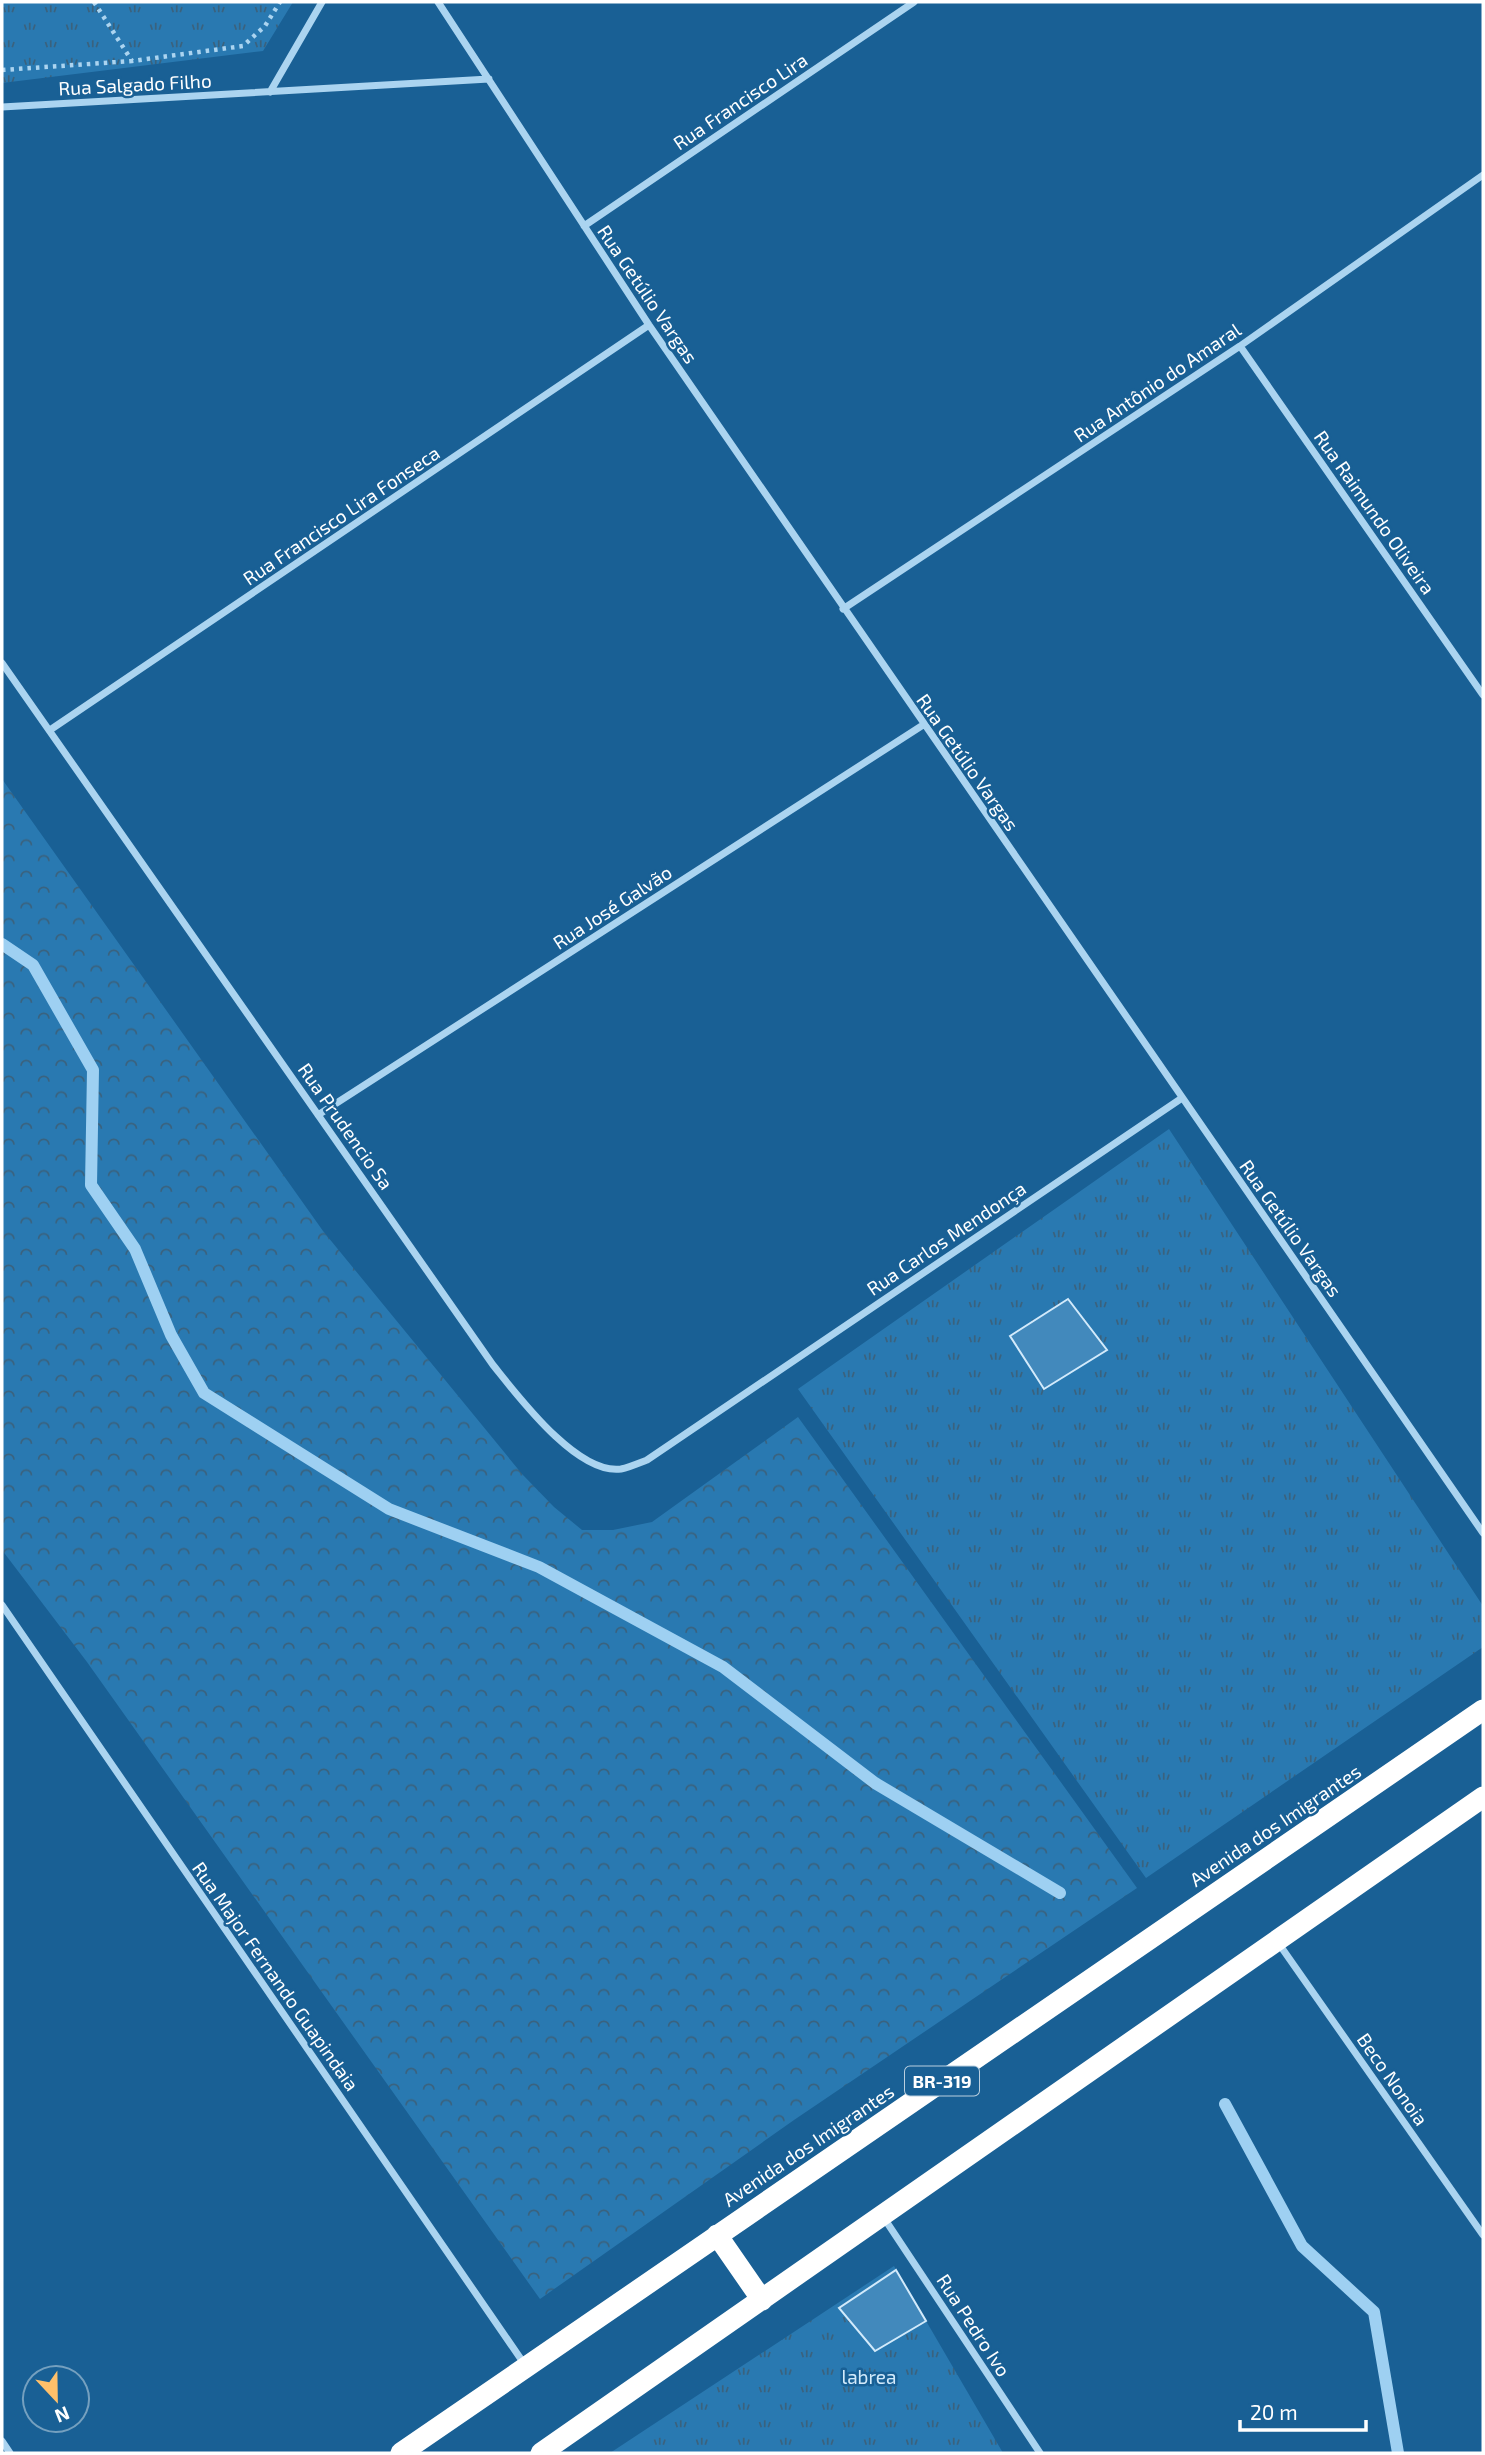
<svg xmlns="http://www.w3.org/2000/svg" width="1485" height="2455" font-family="'Exo 2',sans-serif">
	<defs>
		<pattern id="forest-crowns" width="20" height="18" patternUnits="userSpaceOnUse" patternTransform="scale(1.75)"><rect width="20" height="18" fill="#2979b1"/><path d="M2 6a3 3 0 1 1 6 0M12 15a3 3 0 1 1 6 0" fill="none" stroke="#3a627e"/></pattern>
		<pattern id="park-tufts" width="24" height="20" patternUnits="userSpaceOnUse" patternTransform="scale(1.75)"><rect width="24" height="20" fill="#2979b1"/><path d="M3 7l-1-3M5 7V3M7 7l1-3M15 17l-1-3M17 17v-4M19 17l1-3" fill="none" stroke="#3a627e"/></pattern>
	</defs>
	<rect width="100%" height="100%" fill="#196095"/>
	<!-- forest -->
	<path fill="url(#forest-crowns)" d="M2,779L323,1231L522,1474L554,1507L582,1530H613L652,1522L798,1417L1137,1888L794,2120L540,2299L87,1662L2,1550Z"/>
	<!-- park -->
	<path fill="url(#park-tufts)" d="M2,2H293L263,51L2,83Z
		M1169,1129L1483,1606V1647L1146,1878L798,1389Z
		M894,2266L1003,2453H610Z"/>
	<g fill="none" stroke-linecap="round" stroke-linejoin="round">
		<!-- stream -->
		<path stroke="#9ed0f2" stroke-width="12" d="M2,944L33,965L93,1070L91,1185L135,1249L171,1335L204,1393L389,1509L539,1567L723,1667L875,1783L1060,1893
			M1225,2104L1302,2246L1374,2312L1398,2453"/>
	</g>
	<!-- building -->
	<path fill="#4289bc" stroke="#d2eafb" stroke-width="2" d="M1068,1299L1107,1350L1044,1389L1010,1336Z
		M896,2270L926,2321L875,2351L839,2308Z"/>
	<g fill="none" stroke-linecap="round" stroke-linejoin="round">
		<!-- path -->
		<path stroke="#abd4f0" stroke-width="4.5" stroke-dasharray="3.5 5" stroke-linecap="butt" d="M94,2L132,61L243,46L265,26L280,2
			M2,70L132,61"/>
		<!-- street -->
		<path stroke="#abd4f0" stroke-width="7" d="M438,2L649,325L1483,1533
			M270,92L322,2
			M2,107L489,79
			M584,226L914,2
			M1240,346L1483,695
			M843,609L1240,346L1483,175
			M2,663L493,1365C518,1396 577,1475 621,1469C630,1467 639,1463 647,1460L1182,1098
			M50,730L649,325
			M318,1115L923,725
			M2,1605L525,2365
			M1279,1944L1483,2235
			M884,2218L1040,2453
			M2,2441L10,2453"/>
		<!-- highway -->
		<path stroke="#fff" stroke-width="21" d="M717,2235L762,2300
			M401,2453L1483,1710
			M541,2453L1483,1797"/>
	</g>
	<g text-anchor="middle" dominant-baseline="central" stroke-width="5" stroke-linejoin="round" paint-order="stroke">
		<!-- shield labels -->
		<rect fill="#196095" stroke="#bacfdf" stroke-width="2" x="905" y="2066.5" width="74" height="29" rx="5"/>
		<g font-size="18" font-weight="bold" fill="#fff">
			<text x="942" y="2081">BR-319</text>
		</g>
		<!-- street labels -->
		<g font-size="19" fill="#fff" stroke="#196095">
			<text transform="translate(135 84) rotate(-3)">Rua Salgado Filho</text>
			<text transform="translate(740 101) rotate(-34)">Rua Francisco Lira</text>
			<text transform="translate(648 294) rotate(56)">Rua Getúlio Vargas</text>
			<text transform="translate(1157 382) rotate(-34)">Rua Antônio do Amaral</text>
			<text transform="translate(1375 512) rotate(55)">Rua Raimundo Oliveira</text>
			<text transform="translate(341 515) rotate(-34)">Rua Francisco Lira Fonseca</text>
			<text transform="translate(968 762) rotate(55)">Rua Getúlio Vargas</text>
			<text transform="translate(612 907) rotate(-33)">Rua José Galvão</text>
			<text transform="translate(346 1126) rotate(55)">Rua Prudencio Sa</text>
			<text transform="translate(1291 1228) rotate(55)">Rua Getúlio Vargas</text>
			<text transform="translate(946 1238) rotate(-34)">Rua Carlos Mendonça</text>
			<text transform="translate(1275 1825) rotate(-34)">Avenida dos Imigrantes</text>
			<text transform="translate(276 1976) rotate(55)">Rua Major Fernando Guapindaia</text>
			<text transform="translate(1393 2079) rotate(55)">Beco Nonoia</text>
			<text transform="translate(808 2145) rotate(-34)">Avenida dos Imigrantes</text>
			<text transform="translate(974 2325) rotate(57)">Rua Pedro Ivo</text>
		</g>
		<!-- park labels -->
		<g font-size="19" fill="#d2eafb" stroke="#196095">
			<text x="869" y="2376">labrea</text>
		</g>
	</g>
	<!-- border -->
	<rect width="1485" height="2455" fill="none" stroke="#ffffff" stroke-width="7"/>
	<!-- north arrow -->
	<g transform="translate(56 2399) rotate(158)"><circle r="33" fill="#196095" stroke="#75a0bf" stroke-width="2"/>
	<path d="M0-5L12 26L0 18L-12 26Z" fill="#ffc06a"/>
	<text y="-10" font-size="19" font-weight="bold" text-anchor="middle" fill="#ffffff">N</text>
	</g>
	<!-- scale -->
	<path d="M1240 2420v10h126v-10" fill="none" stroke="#ffffff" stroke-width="3.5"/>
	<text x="1250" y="2420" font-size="21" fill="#ffffff" stroke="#196095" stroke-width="5" paint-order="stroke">20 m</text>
</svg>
